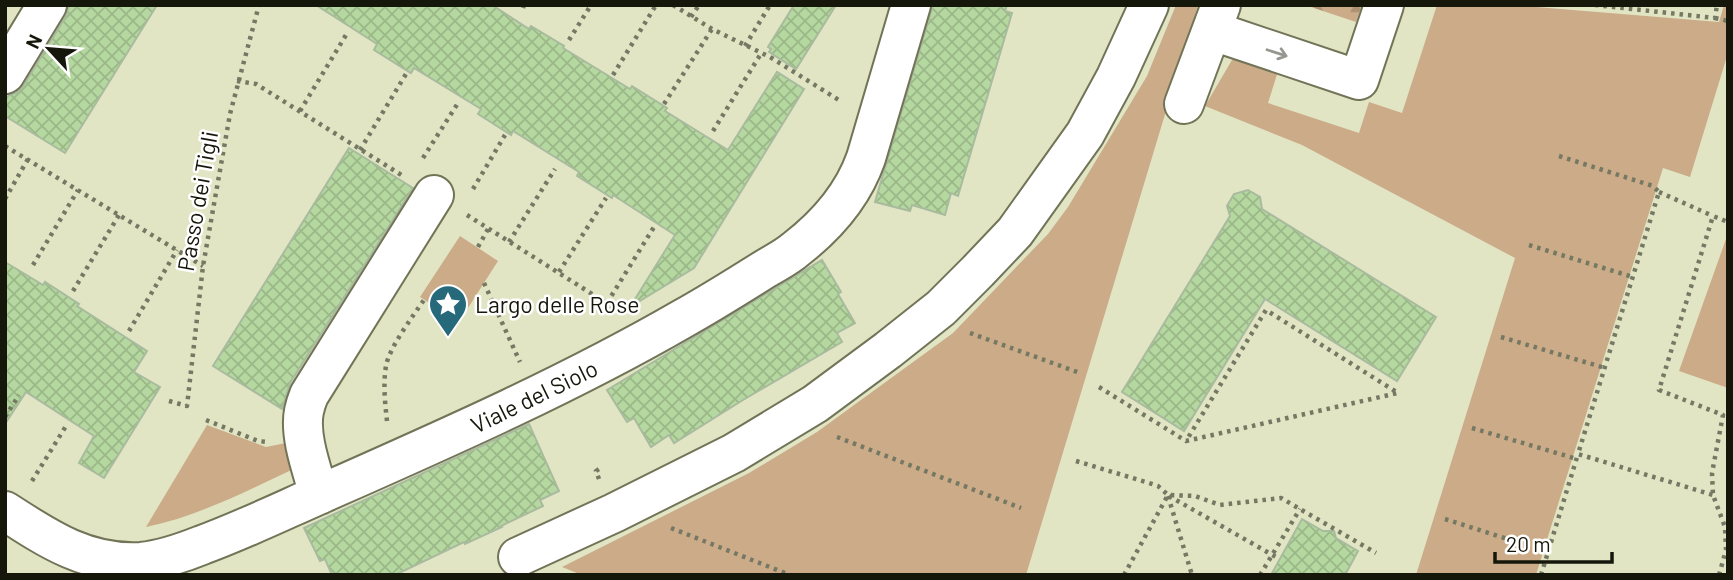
<svg xmlns="http://www.w3.org/2000/svg" width="1733" height="580" font-family="Barlow,sans-serif">
	<defs>
		<pattern id="forest-firs" width="22" height="20" patternUnits="userSpaceOnUse" patternTransform="scale(1.75)"><rect width="22" height="20" fill="#cbab88"/><path d="M5 1l3.5 6h-7zM16 11l3.5 6h-7z" fill="#ae9274"/></pattern>
		<pattern id="building-cross-hatch" width="8" height="8" patternUnits="userSpaceOnUse" patternTransform="scale(1.75)"><rect width="8" height="8" fill="#b5d7a0"/><path d="M0 0l8 8M0 8l8-8" fill="none" stroke="#9bb888"/></pattern>
	</defs>
	<rect width="100%" height="100%" fill="#e1e5c4"/>
	<!-- green -->
	<path fill="#cbab88" d="M1176,5H1198L1026,575H582L562,567L749,473L817,432L953,333L1048,234L1068,207L1147,76Z
		M1437,5H1511L1719,22L1724,5H1728V53L1690,177L1663,168L1536,575H1416L1515,258L1302,145L1205,106L1232,60L1240,56L1279,68L1268,103L1359,133L1369,102L1402,113Z
		M460,236L498,261L459,322L420,297Z
		M1726,239H1728V388L1679,371Z
		M207,425L266,447L291,442L300,466C250,489 200,516 146,527Z"/>
	<!-- forest -->
	<path fill="url(#forest-firs)" d="M1305,5H1362L1356,22Z"/>
	<!-- building -->
	<path fill="url(#building-cross-hatch)" stroke="#a9bb9f" stroke-width="2" d="M69,5H157L65,153L5,116V100L9,95L16,93L24,85L66,16Z
		M316,5H492L529,29L531,26L564,46L563,48L630,89L632,86L667,108L665,111L728,150L777,72L804,89L694,268L630,307L675,235L613,195L612,198L577,176L579,172L513,131L511,135L478,114L481,109L414,68L411,73L374,50L377,44Z
		M794,5H836L796,69L769,52L771,49L768,47Z
		M933,5H1007L1005,11L1012,13L958,196L951,193L945,215L912,205L910,211L875,202Z
		M349,148L413,188L290,383L282,409L213,366Z
		M1248,190L1260,197L1262,209L1436,317L1397,381L1265,299L1184,431L1122,392L1230,216L1227,206L1234,194Z
		M822,260L841,292L838,294L855,323L837,333L842,342L743,400L674,443L669,435L651,447L634,418L627,422L607,390Z
		M5,262L43,285L45,282L79,304L77,306L147,351L134,372L160,387L104,478L79,463L94,436L26,392L5,424Z
		M529,424L559,491L540,500L543,506L501,526L502,527L465,544L464,542L395,575H332L325,559L320,561L304,528Z
		M1302,519L1323,531H1334L1336,538L1358,551L1345,575H1271Z"/>
	<g fill="none" stroke-linecap="round" stroke-linejoin="round">
		<defs>
			<path id="minor" d="M1213,31L1359,80L1384,5
				M5,74L47,5
				M1184,104L1221,5
				M319,495C312,470 299,436 304,411C305,406 307,400 309,395L434,195
				M5,511C48,539 87,565 141,562C162,560 182,553 202,545C243,530 282,511 323,493C445,439 568,385 684,318C711,303 738,286 765,269C775,263 787,257 796,249C827,225 853,195 866,158L911,5
				M518,557L614,513L734,453L815,404L888,350L941,308L978,271L1015,232L1085,134L1116,77L1149,5"/>
		</defs>
		<!-- minor casing -->
		<use href="#minor" stroke="#727457" stroke-width="42"/>
		<!-- path -->
		<path stroke="#757862" stroke-width="4.5" stroke-dasharray="3.5 5" stroke-linecap="butt" d="M673,5L712,29L770,57L842,102
			M1595,5L1715,18L1717,5
			M523,8L524,5
			M691,17L699,5
			M1715,18L1728,21
			M569,40L591,5
			M745,46L770,5
			M613,75L656,5
			M237,81L256,84L403,176
			M664,104L712,29
			M300,111L346,35
			M713,131L762,52
			M5,146L203,266
			M360,150L406,74
			M1559,156L1653,186L1659,192L1578,454
			M423,158L458,103
			M473,189L505,135
			M1659,192L1713,216
			M5,199L28,159
			M467,215L619,311
			M509,242L555,169
			M1529,245L1633,277
			M478,247L488,229
			M33,265L78,190
			M559,272L606,198
			M484,283L520,362
			M73,291L119,215
			M607,303L654,227
			M129,331L177,250
			M970,333L1080,373
			M1501,337L1605,368
			M1099,387L1186,441L1398,393L1266,310L1186,441
			M169,401L187,406L203,266L230,114L259,5
			M5,417L19,395
			M206,420L258,441L267,442
			M387,421C385,403 383,384 386,366C389,348 413,316 424,300
			M1472,428L1577,459
			M837,437L1021,508
			M1076,461L1149,483L1158,486L1168,495L1195,496L1220,505L1281,498L1376,553
			M599,479L596,471L599,469
			M32,481L66,426
			M1168,496L1192,575
			M1169,496L1276,557
			M1445,519L1548,552
			M671,528L790,575
			M1124,575L1168,495
			M1260,575L1300,509
			M1541,575L1578,454L1713,495
			M1719,575L1726,550L1725,527L1713,495L1712,473L1723,415L1659,390L1713,216L1728,222"/>
		<!-- minor -->
		<use href="#minor" stroke="#fff" stroke-width="38"/>
	</g>
	<!-- one-way arrows -->
	<defs><path id="oneway-shaft" d="M-6 0H5M1.5-3L5.5 0L1.5 3" fill="none" stroke-width="1.6" stroke-linecap="round" stroke-linejoin="round" transform="scale(1.75)"/></defs>
	<use stroke="#969791" href="#oneway-shaft" transform="translate(1277 53) rotate(18)"/>
	<!-- icons -->
	<defs>
		<symbol id="sight-pin" viewBox="-11 -11 22 30"><path d="M0 17L-7.5 6A9.5 9.5 0 1 1 7.5 6Z" fill="#26697b" stroke="#fff"/><path d="M0-6L1.8-2.2L6-1.7L2.9 1.2L3.7 5.4L0 3.3L-3.7 5.4L-2.9 1.2L-6-1.7L-1.8-2.2Z" fill="#fff"/></symbol>
	</defs>
	<g fill-rule="evenodd">
		<use href="#sight-pin" x="426" y="282" width="44" height="60"/>
	</g>
	<g text-anchor="middle" dominant-baseline="central" stroke-width="5" stroke-linejoin="round" paint-order="stroke">
		<!-- street labels -->
		<g font-size="23" fill="#16170b" stroke="#fff">
			<text transform="translate(197 201) rotate(-80)">Passo dei Tigli</text>
			<text transform="translate(534 396) rotate(-26)">Viale del Siolo</text>
		</g>
		<!-- poi labels -->
		<g font-size="23" fill="#16170b" stroke="#fff" text-anchor="start">
			<text x="475" y="304">Largo delle Rose</text>
		</g>
	</g>
	<!-- border -->
	<rect width="1733" height="580" fill="none" stroke="#16170b" stroke-width="14"/>
	<!-- north arrow -->
	<g transform="translate(49 49) rotate(296)" stroke="#ffffff" stroke-width="5" paint-order="stroke">
	<path d="M0-5L12 26L0 18L-12 26Z" fill="#16170b"/>
	<text y="-10" font-size="19" font-weight="bold" text-anchor="middle" fill="#16170b">N</text>
	</g>
	<!-- scale -->
	<path d="M1495 552v10h117v-10" fill="none" stroke="#16170b" stroke-width="3.5"/>
	<text x="1506" y="552" font-size="21" fill="#16170b" stroke="#ffffff" stroke-width="5" paint-order="stroke">20 m</text>
</svg>
